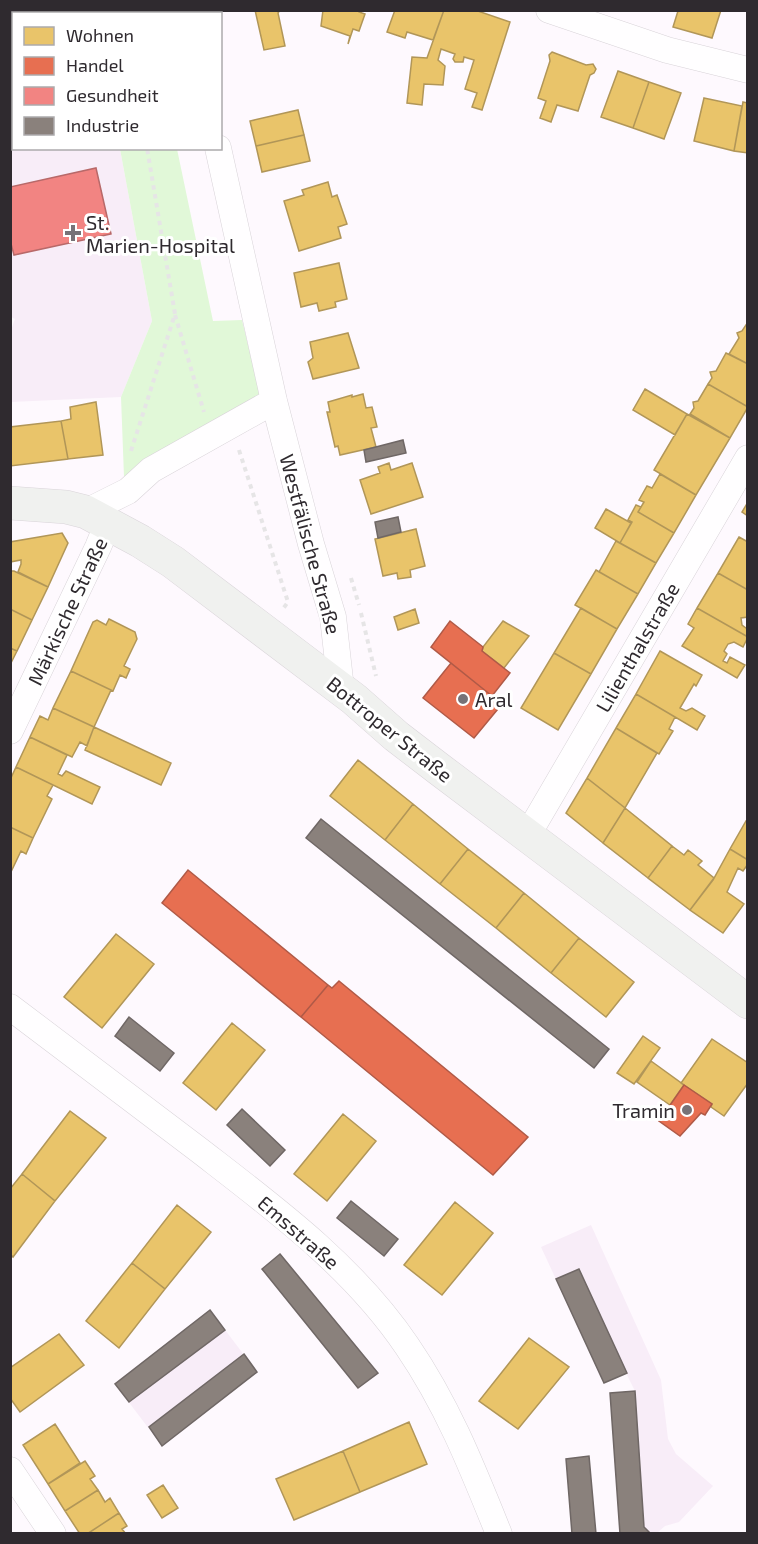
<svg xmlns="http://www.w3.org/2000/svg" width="758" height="1544" font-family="'Exo 2',sans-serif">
	<rect width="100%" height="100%" fill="#fef9fe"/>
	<!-- built -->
	<path fill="#f8edf8" d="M11,11H94L95,13L14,14V148L120,149L152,321L121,397L11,402V330L15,319L11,317Z
		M591,1225L661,1380L668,1439L676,1454L713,1486L679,1522L665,1526L657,1533H620L610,1393L635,1391L626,1373L604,1383L541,1247Z
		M210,1310L257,1372L162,1446L115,1384Z"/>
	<!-- green -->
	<path fill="#e1f8d8" d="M94,11H148L149,13H95Z
		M120,149H177L213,321L242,320L262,402L124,477L121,397L152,321Z"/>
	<!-- homes -->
	<path fill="#e9c46a" stroke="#b19658" stroke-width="1.5" d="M255,10H280L278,13L285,46L264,50Z
		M323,10H359V12L365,14L359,31L353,29L348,44L350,36L321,26Z
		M395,10H444L433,40L407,32L405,38L387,32Z
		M444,10H475L510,22L482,110L472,107L477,93L465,89L474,60L464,57L463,62H455L453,59L455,54L441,49L438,60L445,66L443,85L424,84L422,105L407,103L412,57L427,58Z
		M721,10L712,38L673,27L678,11L675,10Z
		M552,52L586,65L593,64L596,69L594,73L590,75L578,111L557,105L551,122L540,118L546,101L538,98L550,61L549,55Z
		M618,71L649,82L633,128L601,117Z
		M649,82L681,93L664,139L633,128Z
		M704,98L742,106L734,151L694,141Z
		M743,102L748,103V153L734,151Z
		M298,110L304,135L256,146L250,121Z
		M304,135L310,161L262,172L256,146Z
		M328,182L332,197L337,195L347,224L338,227L341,238L299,251L284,201L304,195L302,190Z
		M339,263L347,299L335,302L336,307L319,311L317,303L301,307L294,273Z
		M748,322V364L729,354L739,338L737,333L742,331Z
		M348,333L359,368L313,379L308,362L313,358L310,342Z
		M726,353L748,364V407L708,384L712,378L710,372L716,371Z
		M708,384L748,407L730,438L690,414L694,408L693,402L698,401Z
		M645,389L687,414L675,435L633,410Z
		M363,394L366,408L372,407L377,427L371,428L376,447L340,455L338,446L335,447L327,412H330L328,402L352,395V397Z
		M96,402L103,455L68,459L61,421L71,419L70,407Z
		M687,414L730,438L696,495L654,470Z
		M61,421L68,459L10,466V427Z
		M389,463L391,470L412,463L423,497L371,514L360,480L380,473L378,467Z
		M660,474L696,495L674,533L638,512L644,502L639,500L647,486L652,488Z
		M748,502V516L742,512Z
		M636,505L641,507L638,512L674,533L656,563L620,543L632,522L628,520Z
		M606,509L631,523L620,543L595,528Z
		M416,529L425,566L410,570L411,577L398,579L397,573L383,576L375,539Z
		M62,533L68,543L48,587L18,572L21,564V560L10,562V542Z
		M739,537L748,542V590L718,573Z
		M616,541L656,563L638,594L599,572Z
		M596,570L638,594L617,629L575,605Z
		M10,571H14L48,587L32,620L10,609Z
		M718,573L748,590V617L741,618L742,625L746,628L748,626V637L697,608Z
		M581,608L617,629L591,674L554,653Z
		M697,608L748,637L743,647L734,642L728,644L724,651L727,654L723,661L727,663L730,657L745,665L737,678L682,646L694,628L688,624Z
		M10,609L32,620L17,651L10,648Z
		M415,609L419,623L398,630L394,617Z
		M109,619L135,632L137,639L124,666L130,669L126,678L120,675L113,691L71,671L93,622L97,620L106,625Z
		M503,621L529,636L504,668L482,651L483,647Z
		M10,648L17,651L10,665Z
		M660,651L702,675L696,686L694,684L680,708L686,711L692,708L705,716L697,730L636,694Z
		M554,653L591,674L558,730L521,708Z
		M71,671L111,690L94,727L53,708Z
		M636,694L675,717L669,729L673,731L659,754L616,728Z
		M53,708L94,727L87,746L80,742L72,757L30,737L40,716L48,720Z
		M94,727L171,763L161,785L85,750Z
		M616,728L657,753L625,808L587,778Z
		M30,737L67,755L58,774L62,776L66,771L100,787L92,804L16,767Z
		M358,760L413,804L385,840L330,796Z
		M16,767L53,785L47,796L52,799L33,838L10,827V780Z
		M587,778L625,808L603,843L566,813Z
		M413,804L468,849L440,884L385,840Z
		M625,808L672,846L648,878L603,843Z
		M746,821L748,822V860L730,849Z
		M10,827L33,838L26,854L21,851L10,874Z
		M672,846L684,855L688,850L702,861L698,865L714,878L690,910L648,878Z
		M468,849L524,893L496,928L440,884Z
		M730,849L748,860V864L743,871L738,868L727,892L744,904L723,933L690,910L713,880Z
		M524,893L579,938L551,973L496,928Z
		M116,934L154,964L102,1028L64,997Z
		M579,938L634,982L606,1017L551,973Z
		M232,1023L265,1050L216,1110L183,1083Z
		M643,1036L660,1048L634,1084L617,1073Z
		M712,1039L748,1063V1083L724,1116L711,1107L712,1104L681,1083Z
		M651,1061L684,1085L670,1105L637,1082Z
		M70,1111L106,1138L55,1201L22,1174Z
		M343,1114L376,1141L327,1201L294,1174Z
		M22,1174L55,1201L13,1257L10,1254V1189Z
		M455,1202L493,1233L442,1295L404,1265Z
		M177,1205L211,1232L165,1289L132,1263Z
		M132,1263L165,1289L119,1348L86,1321Z
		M59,1334L84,1365L20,1412L10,1398V1368Z
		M529,1338L569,1367L518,1429L479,1401Z
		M409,1422L427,1464L360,1492L343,1451Z
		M55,1424L80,1463L48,1484L23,1445Z
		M343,1451L360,1492L294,1520L276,1479Z
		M85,1461L95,1476L90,1479L98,1490L65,1511L48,1484Z
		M163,1485L178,1508L162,1518L147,1495Z
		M98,1490L105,1502L110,1498L119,1513L87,1534H80L65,1511Z
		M119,1513L127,1526L122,1529L126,1534H87Z"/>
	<!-- shops -->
	<path fill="#e76f51" stroke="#b05a47" stroke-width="1.5" d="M450,621L483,647L482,651L510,673L492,696L431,647Z
		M451,663L502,704L474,738L423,698Z
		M188,870L328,985L301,1017L162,903Z
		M339,981L528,1137L493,1175L301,1017L328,985L332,988Z
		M684,1085L712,1104L705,1115L701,1113L680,1136L659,1121Z"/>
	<!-- health -->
	<path fill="#f28482" stroke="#b86969" stroke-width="1.5" d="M96,168L111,234L14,255L10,240V187Z"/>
	<!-- industry -->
	<path fill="#8a817c" stroke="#6f6765" stroke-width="1.5" d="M403,440L406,453L366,462L364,450Z
		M398,517L401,532L378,538L375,522Z
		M321,819L609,1049L594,1068L306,838Z
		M129,1017L174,1053L160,1071L115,1036Z
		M242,1109L285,1150L270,1166L227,1125Z
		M351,1201L398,1239L384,1256L337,1218Z
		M280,1254L378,1373L358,1388L262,1269Z
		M579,1269L627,1373L604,1383L556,1279Z
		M210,1310L225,1330L129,1402L115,1384Z
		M244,1354L257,1372L162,1446L149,1427Z
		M635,1391L644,1527L651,1534H620L610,1393Z
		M589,1456L596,1534H572L566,1459Z"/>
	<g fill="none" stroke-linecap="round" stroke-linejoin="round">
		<defs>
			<path id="street" d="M187,10V14
				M549,10L667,50L748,70
				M218,148L274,401L311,544L333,617L341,689
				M86,512L128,491L151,470L274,401
				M10,731L98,547L108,523
				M527,836L748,458
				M10,1007C73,1055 136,1103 199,1150C274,1208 353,1266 407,1346C448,1406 472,1467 499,1534
				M10,1470L53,1534"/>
			<path id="secondary" d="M10,503L66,507L86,512L140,541L173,562L354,699L396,736L439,769L748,1002"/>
		</defs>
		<!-- street casing -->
		<use href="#street" stroke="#d9d4d9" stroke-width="27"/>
		<!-- secondary casing -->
		<use href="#secondary" stroke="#d9d4d9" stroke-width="34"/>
		<!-- path -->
		<path stroke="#e6e5e6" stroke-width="4" stroke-dasharray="4.5 4.5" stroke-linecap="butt" d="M124,10V14
			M175,315L204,412
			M239,450L288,602L282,610
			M131,451L175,314L147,148
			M351,578L359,605
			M361,613L376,676"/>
		<!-- street -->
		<use href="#street" stroke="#fffeff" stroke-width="26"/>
		<!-- secondary -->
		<use href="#secondary" stroke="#f0f1ef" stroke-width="33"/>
	</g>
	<!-- markers -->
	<g fill="#777277" stroke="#fff" stroke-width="2">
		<path d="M70 224h6v6h6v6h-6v6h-6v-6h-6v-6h6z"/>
		<circle cx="463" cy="699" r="6"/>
		<circle cx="687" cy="1110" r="6"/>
	</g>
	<g text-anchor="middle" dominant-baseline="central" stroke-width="6" stroke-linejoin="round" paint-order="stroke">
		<!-- poi labels -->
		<g font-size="20" fill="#2f2a2f" stroke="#fff" text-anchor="start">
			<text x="86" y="222">St.<tspan x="86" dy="23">Marien-Hospital</tspan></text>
			<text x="475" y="699">Aral</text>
			<text x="675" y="1110" text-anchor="end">Tramin</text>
		</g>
		<!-- street labels -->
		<g font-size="20" fill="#2f2a2f" stroke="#fff">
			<text transform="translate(311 544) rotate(75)">Westfälische Straße</text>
			<text transform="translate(67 611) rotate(-65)">Märkische Straße</text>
			<text transform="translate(637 647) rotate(-60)">Lilienthalstraße</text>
			<text transform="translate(390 729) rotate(39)">Bottroper Straße</text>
			<text transform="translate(299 1232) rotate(41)">Emsstraße</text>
		</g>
	</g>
	<!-- border -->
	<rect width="758" height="1544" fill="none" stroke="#2f2a2f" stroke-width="24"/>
	<!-- legend -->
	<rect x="12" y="12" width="210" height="138" fill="#ffffff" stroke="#acaaac" stroke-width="1.5"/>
	<rect x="24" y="27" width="30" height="18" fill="#e9c46a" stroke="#acaaac" stroke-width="1.5"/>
	<text x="66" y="42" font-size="18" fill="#2f2a2f">Wohnen</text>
	<rect x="24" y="57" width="30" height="18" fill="#e76f51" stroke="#acaaac" stroke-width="1.5"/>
	<text x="66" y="72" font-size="18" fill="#2f2a2f">Handel</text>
	<rect x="24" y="87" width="30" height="18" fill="#f28482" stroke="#acaaac" stroke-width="1.5"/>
	<text x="66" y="102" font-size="18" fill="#2f2a2f">Gesundheit</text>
	<rect x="24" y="117" width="30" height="18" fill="#8a817c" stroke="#acaaac" stroke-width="1.5"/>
	<text x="66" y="132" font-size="18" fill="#2f2a2f">Industrie</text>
</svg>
